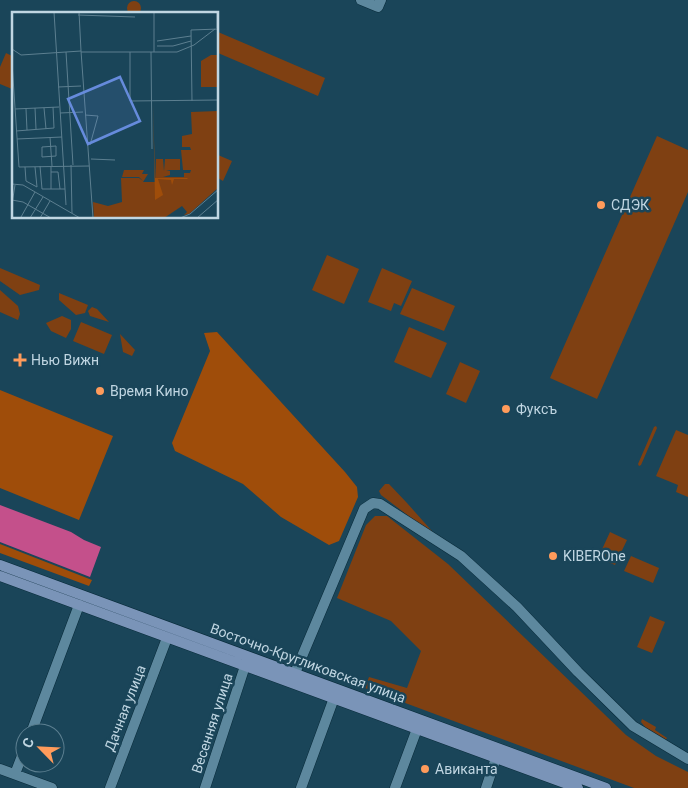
<svg xmlns="http://www.w3.org/2000/svg" width="688" height="788" font-family="Roboto,sans-serif">
	<rect width="100%" height="100%" fill="#1a4559"/>
	<!-- green -->
	<path fill="#7f4012" d="M127 8a7 7 0 1 1 14 0a7 7 0 1 1-14 0Z
		M218,32L325,78L318,96L218,53Z
		M6,53L14,57V84L12,89L0,84V67Z
		M657,136L688,150V192L597,399L550,378Z
		M218,155L232,161L223,181L218,178Z
		M327,255L359,269L344,304L312,290Z
		M0,268L40,285L39,290L20,295L0,281Z
		M382,268L412,281L401,306L394,303L391,311L368,302Z
		M412,288L455,306L444,331L400,314Z
		M0,290L18,306L20,314L18,320L0,312Z
		M59,293L88,305L85,313L76,315L59,300Z
		M92,307L97,309L109,322L90,316L88,311Z
		M62,316L71,320V329L66,338L51,331L46,323Z
		M81,322L112,335L104,354L73,341Z
		M409,327L447,343L431,378L394,362Z
		M120,334L135,350L132,356L123,352Z
		M460,362L480,371L466,403L446,394Z
		M656,426L657,428L641,465L639,466L638,464L654,427Z
		M676,430L688,435V497L676,492L678,485L656,476Z
		M385,484H389L407,503L439,539L381,495L379,491Z
		M375,516H387L448,564L626,735L656,756L688,772V788H634L365,688L369,677L407,688L421,651L391,621L337,598L366,525Z
		M610,532L627,540L615,565L598,558Z
		M631,556L659,568L653,583L624,571Z
		M650,616L665,622L652,653L637,647Z
		M642,719L656,727L655,730L667,738L665,741L646,728L641,722Z"/>
	<!-- forest -->
	<path fill="#9f4d0a" d="M217,332L345,472L357,487L358,497L339,541L329,545L281,517L243,484L175,451L172,443L210,351L204,333Z
		M0,390L113,436L79,520L0,488Z
		M0,544L92,580L89,586L0,553Z"/>
	<!-- water -->
	<path fill="#c4508b" d="M0,505L71,532L84,540L101,547L90,577L0,542Z"/>
	<g fill="none" stroke-linecap="round" stroke-linejoin="round">
		<defs>
			<path id="street" d="M361,0L378,7L381,0
				M295,673L364,509L373,503L380,504L461,556L517,607L578,672L633,726L688,759
				M31,733L79,605
				M0,769L52,788
				M15,774L25,748
				M110,788L167,638
				M205,788L245,666
				M301,788L334,698
				M395,788L417,729
				M486,788L496,758"/>
			<path id="secondary" d="M0,565L606,788
				M0,576L578,788"/>
		</defs>
		<!-- street casing -->
		<use href="#street" stroke="#082a39" stroke-width="11"/>
		<!-- secondary casing -->
		<use href="#secondary" stroke="#082a39" stroke-width="11"/>
		<!-- street -->
		<use href="#street" stroke="#5d889e" stroke-width="10"/>
		<!-- secondary -->
		<use href="#secondary" stroke="#7a94b8" stroke-width="10"/>
	</g>
	<!-- markers -->
	<g fill="#ff9b5b" stroke="#1a4559" stroke-width="2">
		<circle cx="601" cy="205" r="5"/>
		<path d="M17.5 352.5h5v5h5v5h-5v5h-5v-5h-5v-5h5z"/>
		<circle cx="100" cy="391" r="5"/>
		<circle cx="506" cy="409" r="5"/>
		<circle cx="553" cy="556" r="5"/>
		<circle cx="425" cy="769" r="5"/>
	</g>
	<g text-anchor="middle" dominant-baseline="central" stroke-width="5" stroke-linejoin="round" paint-order="stroke">
		<!-- poi labels -->
		<g font-size="14" fill="#c0d6e2" stroke="#1a4559" text-anchor="start">
			<text x="611" y="205">СДЭК</text>
			<text x="31" y="360">Нью Вижн</text>
			<text x="110" y="391">Время Кино</text>
			<text x="516" y="409">Фуксъ</text>
			<text x="563" y="556">KIBEROne</text>
			<text x="435" y="769">Авиканта</text>
		</g>
		<!-- street labels -->
		<g font-size="14" fill="#c0d6e2" stroke="#1a4559">
			<text transform="translate(308 663) rotate(20)">Восточно-Кругликовская улица</text>
			<text transform="translate(125 708) rotate(-69)">Дачная улица</text>
			<text transform="translate(212 723) rotate(-72)">Весенняя улица</text>
		</g>
	</g>
	<!-- overview -->
	<g transform="translate(12 12)">
		<rect width="206" height="206" fill="#1a4559"/>
		<path d="M199,43H206V75H189V49ZM206,99V176L177,202L172,203L175,200L170,194L152,206H82L81,190L96,194L110,190L109,166H127L131,169L127,165H110L112,158H132L130,162H136L131,170H143L144,147H151L152,159L153,147H168V158H154L158,159V163L151,165H172V161H178L179,158H171L169,138H179L178,135H170V124L180,122L179,100Z" fill="#7f4012"/>
		<path d="M141,90L143,166H175L176,167H162L160,173L159,168L146,167L151,183L143,188Z" fill="#9f4d0a"/>
		<path fill="none" stroke="#5c7f90" stroke-width="1" d="M42,0L54,193M67,0L69,39M142,0V40M205,0V16M66,3L123,5M145,29L179,24M145,34H161L179,29M0,37L9,43L69,39L81,206M54,40L61,153M69,40H165L182,33L203,17M118,40V89L207,88M139,40L140,137M0,51L7,155L77,154M46,75L69,74M180,89L179,18L207,17M23,96L24,117M32,96L34,117M3,97L47,95M14,97L15,118M48,101L71,100M73,103L86,104L78,133M4,119L42,116L41,95M38,125L40,154M5,127L50,125M44,134V144L30,145V135ZM79,147L103,148M59,153L60,201M28,154L30,177H53M39,154V177M13,155L14,169L25,175M23,155L25,175M39,160H46L48,177M0,172L11,173L68,206M0,188L11,190L39,206M0,192L3,173M9,205L23,180M18,206L31,185M28,206L38,189M168,206L178,202L207,177M185,206L207,187"/>
		<path fill="#668bdc" fill-opacity="0.15" stroke="#668bdc" stroke-width="2.5" d="M108,65L128,109L76,132L56,87Z"/>
		<rect width="206" height="206" fill="none" stroke="#c0d6e2" stroke-width="2.5"/>
	</g>
	<!-- north arrow -->
	<g transform="translate(40 748) rotate(294)"><circle r="24" fill="#1a4559" stroke="#5c7f90"/>
	<path d="M0-4L9 19L0 12L-9 19Z" fill="#ff9b5b"/>
	<text y="-8" font-size="14" font-weight="bold" text-anchor="middle" fill="#c0d6e2">С</text>
	</g>
</svg>
